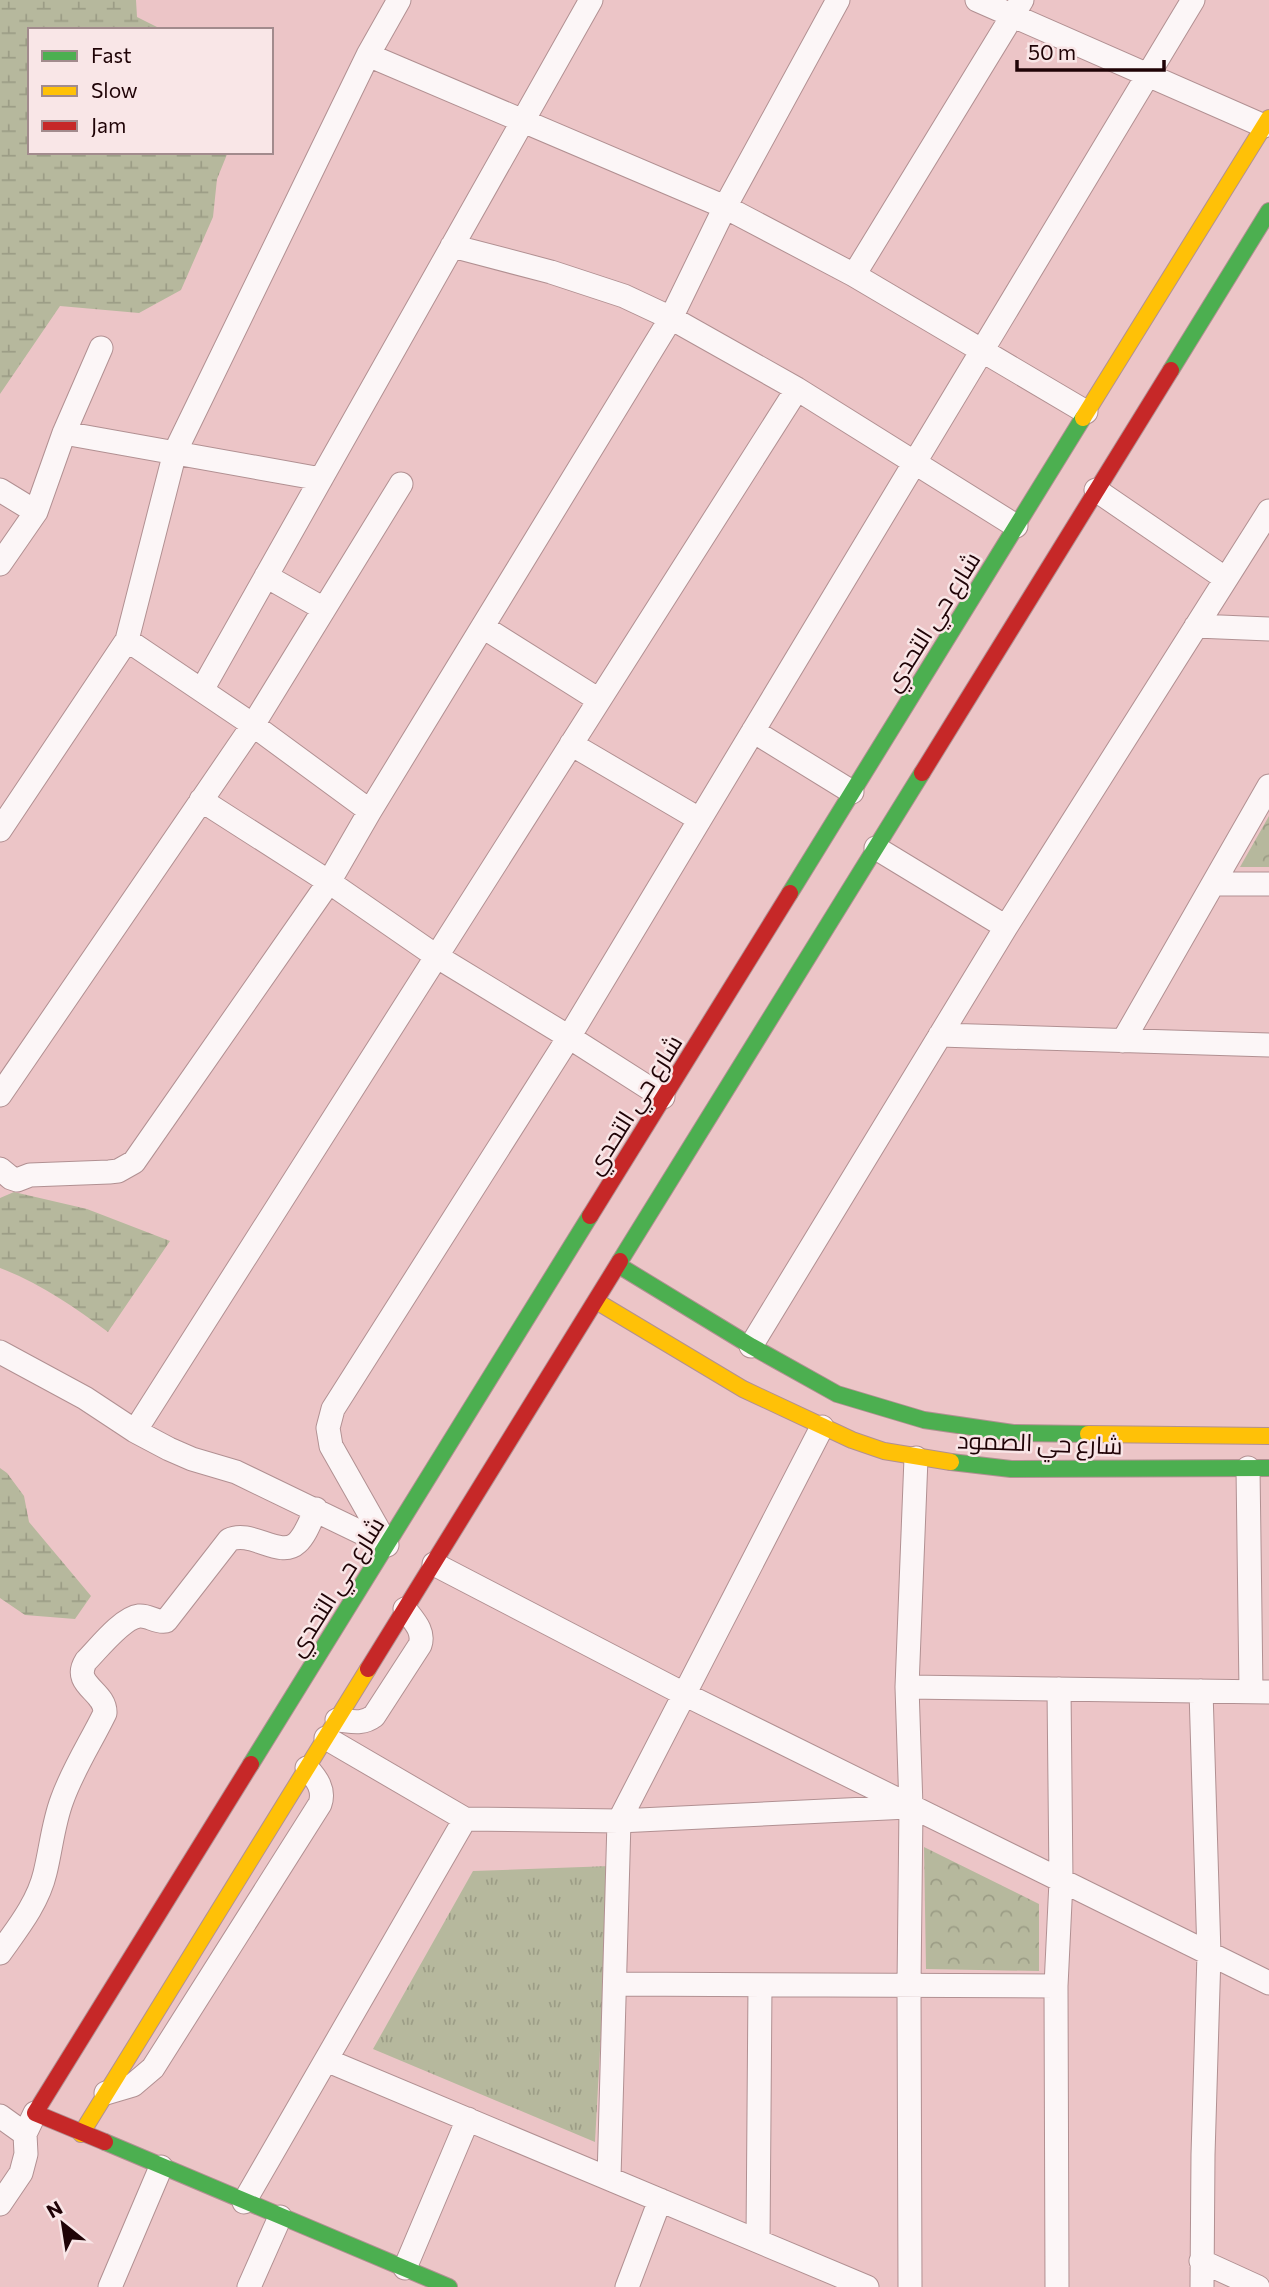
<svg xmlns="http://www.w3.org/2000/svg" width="1269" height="2287" font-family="Commissioner,Cairo,sans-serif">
	<defs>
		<pattern id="grass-tufts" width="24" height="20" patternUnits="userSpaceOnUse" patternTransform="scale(1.75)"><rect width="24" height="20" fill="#b6b89d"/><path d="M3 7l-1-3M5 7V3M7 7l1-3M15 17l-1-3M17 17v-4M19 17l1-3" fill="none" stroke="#9c9d86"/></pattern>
		<pattern id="forest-crowns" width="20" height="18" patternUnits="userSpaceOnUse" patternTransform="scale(1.75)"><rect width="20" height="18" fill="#b6b89d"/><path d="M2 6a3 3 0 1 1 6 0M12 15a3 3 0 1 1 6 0" fill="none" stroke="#9c9d86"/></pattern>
		<pattern id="wetland-marsh" width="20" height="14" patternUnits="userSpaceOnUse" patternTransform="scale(1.75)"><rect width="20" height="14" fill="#b6b89d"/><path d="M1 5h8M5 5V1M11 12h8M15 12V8" fill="none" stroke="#9c9d86"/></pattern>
	</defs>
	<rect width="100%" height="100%" fill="#ecc5c7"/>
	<!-- grass -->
	<path fill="url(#grass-tufts)" d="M610,1866L595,2142L373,2049L473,1871Z"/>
	<!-- forest -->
	<path fill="url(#forest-crowns)" d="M1269,816V867H1240Z
		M924,1847L1039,1904V1971L926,1969Z"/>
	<!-- wetland -->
	<path fill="url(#wetland-marsh)" d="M0,0H136L137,17L163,30H30V152H228L217,179L213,217L181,290L139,313L60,306L0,394Z
		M14,1192L87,1209L170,1241L108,1332C74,1307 40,1283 0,1268V1198Z
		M0,1468L7,1473L24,1496L29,1522L91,1596L75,1619L25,1615L0,1598Z"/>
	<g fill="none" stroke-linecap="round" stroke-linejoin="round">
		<defs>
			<path id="street" d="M977,0L1264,126
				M368,55L725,207L854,275L1086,412
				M452,246L551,272L624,296L671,318L797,389L1016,526
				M854,275L1022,0
				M64,433L321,479
				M0,490L36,512
				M1096,490L1226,579
				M0,564L36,512L64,433L101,348
				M266,576L324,609
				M1196,626L1269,629
				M483,627L599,700
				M202,690L591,0
				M753,731L852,792
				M571,744L699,819
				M201,800L329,882L436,956L569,1037L663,1097
				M370,811L671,318L725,207L838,0
				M0,830L127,640L175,452L368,55L399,0
				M876,848L1006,927
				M1214,884H1269
				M940,1035L1269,1045
				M1123,1041L1269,786
				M0,1095L253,725L401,484
				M0,1169L11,1178L17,1180L30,1175L109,1172L118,1171L134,1162L329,882L370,811L253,725L127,640
				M751,1346L1006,927L1269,511
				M0,1352L85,1398L135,1431L169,1449L192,1459L236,1472L387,1545
				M135,1431L797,389
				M1248,1468L1251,1691
				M387,1545L331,1446L328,1428L333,1409L569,1037L1193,0
				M434,1564L684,1694L1269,1983
				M907,1687L1269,1692
				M1201,1691L1209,1954L1203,2155L1202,2287
				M337,1720C351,1721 362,1725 374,1716L420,1645C425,1631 413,1620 405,1609
				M326,1738L465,1819L619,1821L908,1807
				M0,1953C17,1929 38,1903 45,1873C51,1849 53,1824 62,1800C73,1769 91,1742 105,1713C106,1691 71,1685 86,1661C98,1649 122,1618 139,1616C149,1615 156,1623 166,1621L229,1540C251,1529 280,1559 297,1543C306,1535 311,1519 316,1509
				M615,1984L1056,1986
				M326,2060L867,2287
				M106,2093L133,2085L153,2068L320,1804C325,1790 317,1779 307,1768
				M0,2116L25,2134
				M609,2178L619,1821L822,1427
				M244,2202L465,1819
				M0,2204L21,2173L26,2154L25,2134L35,2113
				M758,2241L760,1985
				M1201,2261L1258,2287
				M405,2268L468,2119
				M110,2287L161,2167
				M249,2287L280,2217
				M627,2287L660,2200
				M910,2287L909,1985L911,1807L907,1687L916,1458
				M1057,2287L1056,1986L1061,1881L1059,1689"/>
			<path id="fast" d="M1171,370L1269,211
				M790,893L1083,418
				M620,1261L922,773
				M618,1265L751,1346L837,1394L924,1420L1013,1433L1088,1434
				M951,1462L1011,1469L1269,1468
				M251,1764L590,1216
				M105,2142L449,2287"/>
			<path id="slow" d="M1083,418L1269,118
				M596,1301L743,1389L852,1440L884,1451L951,1462
				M1088,1434L1269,1436
				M81,2134L368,1669"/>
			<path id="jam" d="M922,773L1171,370
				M590,1216L790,893
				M368,1669L620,1261
				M105,2142L35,2113L251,1764"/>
		</defs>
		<!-- street casing -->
		<use href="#street" stroke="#b19092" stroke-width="25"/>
		<!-- fast casing -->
		<use href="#fast" stroke="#b19092" stroke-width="18"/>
		<!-- slow casing -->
		<use href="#slow" stroke="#b19092" stroke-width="18"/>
		<!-- jam casing -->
		<use href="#jam" stroke="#b19092" stroke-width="18"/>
		<!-- street -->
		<use href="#street" stroke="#fcf6f7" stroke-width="23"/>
		<!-- fast -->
		<use href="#fast" stroke="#4caf50" stroke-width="16"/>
		<!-- slow -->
		<use href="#slow" stroke="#ffc107" stroke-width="16"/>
		<!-- jam -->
		<use href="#jam" stroke="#c62828" stroke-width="16"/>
	</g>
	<g text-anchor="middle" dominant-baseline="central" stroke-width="5" stroke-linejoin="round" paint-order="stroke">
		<!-- street labels -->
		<g font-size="24" fill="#1f0306" stroke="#f9e6e7">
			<text transform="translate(931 621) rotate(-58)">شارع حي التحدي</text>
			<text transform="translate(633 1104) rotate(-58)">شارع حي التحدي</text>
			<text transform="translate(1040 1442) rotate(2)">شارع حي الصمود</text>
			<text transform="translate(335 1586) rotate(-58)">شارع حي التحدي</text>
		</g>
	</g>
	<!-- legend -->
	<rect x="28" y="28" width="245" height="126" fill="#f9e6e7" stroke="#a28b8d" stroke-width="2"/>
	<rect x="42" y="51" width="35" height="10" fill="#4caf50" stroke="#a28b8d" stroke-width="2"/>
	<text x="91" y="63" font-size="21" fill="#1f0306">Fast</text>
	<rect x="42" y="86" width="35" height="10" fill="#ffc107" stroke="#a28b8d" stroke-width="2"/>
	<text x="91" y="98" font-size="21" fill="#1f0306">Slow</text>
	<rect x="42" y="121" width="35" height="10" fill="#c62828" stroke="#a28b8d" stroke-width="2"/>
	<text x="91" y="133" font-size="21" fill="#1f0306">Jam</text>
	<!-- north arrow -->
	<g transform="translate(63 2224) rotate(330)" stroke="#f9e6e7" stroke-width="5" paint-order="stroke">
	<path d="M0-5L12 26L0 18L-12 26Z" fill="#1f0306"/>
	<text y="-10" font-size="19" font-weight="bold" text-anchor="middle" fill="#1f0306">N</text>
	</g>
	<!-- scale -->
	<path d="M1017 60v10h147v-10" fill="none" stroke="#1f0306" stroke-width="3.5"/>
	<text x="1028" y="60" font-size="21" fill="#1f0306" stroke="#f9e6e7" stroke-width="5" paint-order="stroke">50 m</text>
</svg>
